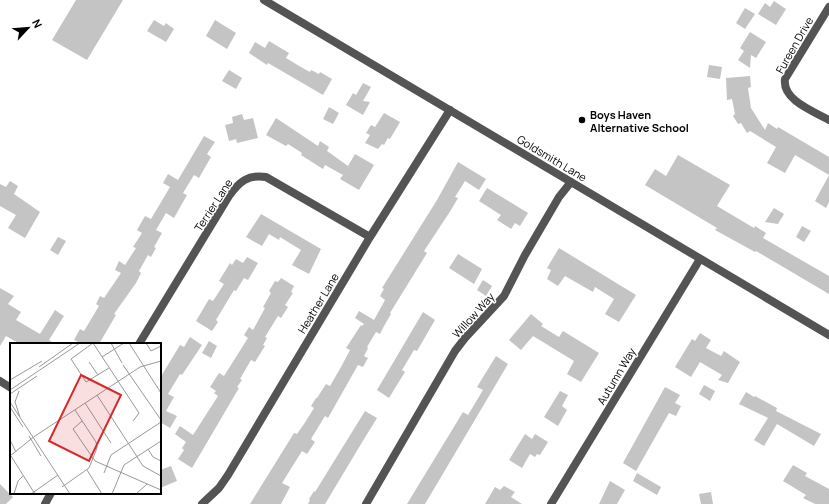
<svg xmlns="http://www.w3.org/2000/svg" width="829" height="504" font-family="Manrope,sans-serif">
	<rect width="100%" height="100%" fill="#fff"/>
	<!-- building -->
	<path fill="#c4c4c4" d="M76,0H123L87,60L52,40Z
		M774,1L786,9L776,25L758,14L765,3L770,7Z
		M745,8L755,14L745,29L736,23Z
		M154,20L164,26L166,23L174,29L166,42L147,31Z
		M215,20L236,33L227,49L206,36Z
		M750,32L766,42L756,58L751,55L750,68L738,60L744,51L740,48Z
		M269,41L289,53L286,58L301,67L310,72L311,70L319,74L320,72L332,79L323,95L268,63L267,65L249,53L255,42L265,48Z
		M709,65L722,67L720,79L707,77Z
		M229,70L242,78L236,89L222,81Z
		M750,76L751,87L748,88L751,108L765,130L768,123L777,129L778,127L829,157V202L826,208L815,201L829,175L795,155L785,173L767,163L776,147L750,131L747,133L741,123L738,124L733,116L735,114L732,99L727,100L726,78Z
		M363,83L371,87L363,101L370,102L363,115L346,105L353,93L356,95Z
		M329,107L339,113L333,124L323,119Z
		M384,113L400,122L390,139L388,138L384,145L382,144L378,149L365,143L370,135L366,133L371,125L375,127Z
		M242,114L244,120L253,118L258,138L237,143L236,139L229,141L225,125L233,123L232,117Z
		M276,118L318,146L320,141L329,147L327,151L348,166L355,154L374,165L359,190L340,179L343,175L325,165L323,169L301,155L302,153L288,144L286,146L266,135Z
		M204,136L215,142L207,154L211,157L199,178L194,175L183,193L187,195L174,218L166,213L156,230L162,233L154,247L156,248L151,257L148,255L139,271L141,273L136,283L114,314L116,315L99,344H82L74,340L80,329L84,331L99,306L96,304L100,296L104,298L121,273L115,270L119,261L125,265L136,248L133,247L142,233L137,230L145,216L151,219L170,187L163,183L168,174L178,180Z
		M678,155L730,185L717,206L754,228L755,226L766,233L763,238L829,276V294L756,251L755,252L715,230L717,228L645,185L655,169L666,176Z
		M458,162L486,179L479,190L465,181L455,197L458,198L451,210L424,251L427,253L390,313L391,314L384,326L380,334L376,332L367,347L368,348L364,356L368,358L363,367L358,365L328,418L325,416L311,439L315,442L307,454L302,451L282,483L290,487L281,504H250L294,433L297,434L304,424L314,408L311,406L316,398H317L326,384L330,386L341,367L350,350L346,348L361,325L362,326L364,324L355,318L359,311L374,320L385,300L380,296L384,289L382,288L437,200Z
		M10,181L18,186L14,194L40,212L25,238L8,228L16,215L0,206V184L6,187Z
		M487,188L528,213L520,226L515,223L511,229L497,220L501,215L479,201Z
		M774,208L784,214L778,224L765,222Z
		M261,214L321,249L309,274L292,265L301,250L280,237L279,240L269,234L262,246L246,237Z
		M802,226L811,231L804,242L796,237Z
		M58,237L66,241L58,255L50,250Z
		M559,248L636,295L619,322L605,314L614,299L595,287L593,292L565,276L558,286L547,279L551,270L547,268Z
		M458,254L482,269L474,284L449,268Z
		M247,257L258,263L248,280L244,278L236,291L234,290L216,320L218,322L212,331L196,321L209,299L213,301L224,284L219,281L230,263L232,265L236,259L243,263Z
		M281,278L294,286L291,292L293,293L285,305L288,307L281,318L278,316L265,337L267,338L263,345L265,346L255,362L251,360L240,379L242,380L237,387L239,388L192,468L178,459L184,450L182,448L186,442L175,434L180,426L193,435L218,396L214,393L216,391L210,387L219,373L224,376L248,338L244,335L249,327L253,330L265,308L263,307L271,293L269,291L275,281L278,282Z
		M483,280L492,286L486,296L477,290Z
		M0,288L14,296L8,304L21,312L16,320L40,334L55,310L64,316L49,340L55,344H20L6,336L0,346Z
		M423,312L435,320L417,351L414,350L402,370L405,372L389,398L377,390Z
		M531,314L543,324L541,326L559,337L563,331L599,353L581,382L567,374L574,361L533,336L521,350L509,340Z
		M700,333L711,340L706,348L721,356L724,351L740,362L728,383L718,380L722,375L700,362L691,377L675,367L692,339L695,341Z
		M190,337L202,345L182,375L180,374L168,394L174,397L166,411L177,416L170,428L160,422V378L180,345L184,347Z
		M209,341L217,346L211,358L202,353Z
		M496,356L508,364L425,504H407L463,412L468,415L483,390L477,387Z
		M704,385L715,391L710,401L699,394Z
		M665,387L680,395L675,403L681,406L676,416L669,413L636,471L623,463Z
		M560,391L568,395L562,406L567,410L558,426L544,417Z
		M746,392L754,397L755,396L777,408L776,411L821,434L814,446L777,424L764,446L754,440L768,418L739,404Z
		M365,411L377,418L361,444L325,504H308L310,500L309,499L314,491L315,492Z
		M525,434L532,439L535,434L548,442L540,455L537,454L535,457L530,454L522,468L509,460Z
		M793,465L807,473L805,476L829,489V504H815L803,498L806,495L783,481Z
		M171,466L177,481L160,488V470Z
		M637,473L661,487L657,495L633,481Z
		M610,481L625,490L617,504H599Z
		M0,484L13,497L6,504H0Z
		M504,486L515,492L511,497L522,504H485L495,487L500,490Z
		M711,492L713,504H701L699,494Z"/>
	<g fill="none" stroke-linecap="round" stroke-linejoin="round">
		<!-- minor -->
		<path stroke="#545454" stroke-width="8" d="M829,7L785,79C782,100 813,111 829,120
			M139,344L229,196C239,182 248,174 266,177L370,237
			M0,381L11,388
			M45,504L51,493
			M202,504L219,488L228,475L370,237L450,110
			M366,504L455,351L465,338L504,296L525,255L559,197L571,182
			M551,504L700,259"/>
		<!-- tertiary -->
		<path stroke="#545454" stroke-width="8" d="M264,0L829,335"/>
	</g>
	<!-- markers -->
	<circle fill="#000" stroke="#fff" stroke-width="1.5" cx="582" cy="120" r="4"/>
	<g text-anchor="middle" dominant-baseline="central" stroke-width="3" stroke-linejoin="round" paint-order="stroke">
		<!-- street labels -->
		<g font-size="11" fill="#000" stroke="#fff">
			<text transform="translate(794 45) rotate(-60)">Fureen Drive</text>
			<text transform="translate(552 158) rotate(31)">Goldsmith Lane</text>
			<text transform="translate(213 205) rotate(-57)">Terrier Lane</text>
			<text transform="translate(318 303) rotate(-59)">Heather Lane</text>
			<text transform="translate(473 315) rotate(-48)">Willow Way</text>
			<text transform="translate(616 376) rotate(-59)">Autumn Way</text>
		</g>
		<!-- poi labels -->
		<g font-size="11" font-weight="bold" fill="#000" stroke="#fff" text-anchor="start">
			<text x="590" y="114">Boys Haven<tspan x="590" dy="13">Alternative School</tspan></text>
		</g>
	</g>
	<!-- overview -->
	<g transform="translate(10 343)">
		<rect width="151" height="151" fill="#fff"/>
		<path fill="none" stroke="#999" stroke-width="1" d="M83,0L129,70L123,78M83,0L61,16L76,39L99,25M101,0L112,20M119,0L151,50M136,0L141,8L151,3M92,14L114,0M79,19L88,32M113,22L151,77M29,24L63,0M0,37L32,18M0,47L70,0M9,48L5,59L10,74M0,51L27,33M87,52L133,123L151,133M0,59L60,151M75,60L101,100M0,64L13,84M72,78L63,86L85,118L151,147M19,93L31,113M0,97L6,109M138,106L143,114L151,118M0,113L25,93L130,24L151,18M1,113L25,151M77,127L92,151M94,130L101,112L151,79M52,144L79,125L87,105L86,99L65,67M4,151L8,138L13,133M21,151L48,132M102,151L114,122L151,98M126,151L137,141"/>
		<path fill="#d62828" fill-opacity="0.15" stroke="#d62828" stroke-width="2" d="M71,32L111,52L79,118L39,98Z"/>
		<rect width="151" height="151" fill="none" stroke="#000" stroke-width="2"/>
	</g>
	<!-- north arrow -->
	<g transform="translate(28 28) rotate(64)" stroke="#ffffff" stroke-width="3" paint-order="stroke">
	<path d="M0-3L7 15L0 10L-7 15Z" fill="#000000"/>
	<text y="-6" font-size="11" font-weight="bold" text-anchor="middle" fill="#000000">N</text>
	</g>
</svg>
